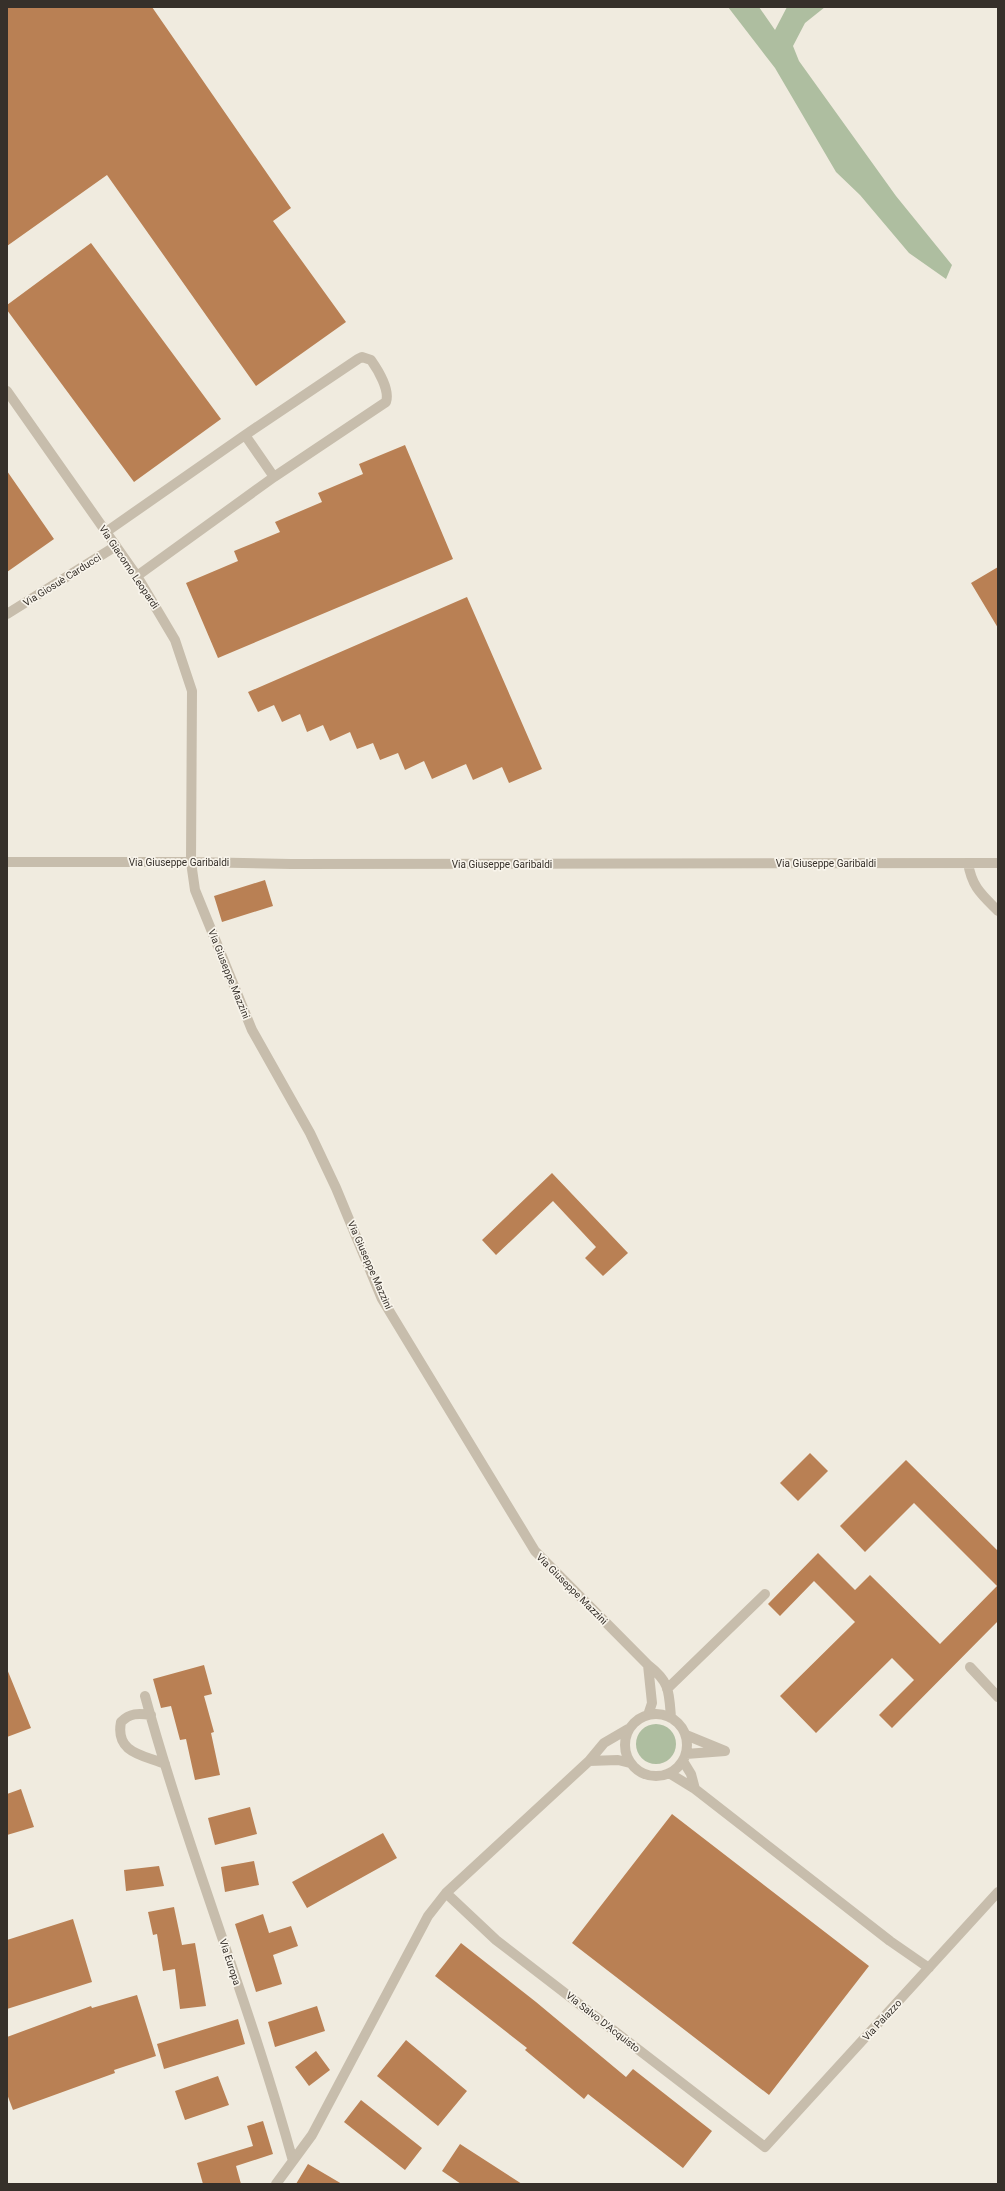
<svg xmlns="http://www.w3.org/2000/svg" width="1005" height="2191" font-family="Roboto,sans-serif">
	<rect width="100%" height="100%" fill="#f0ebdf"/>
	<!-- green -->
	<path fill="#aebea0" d="M728,7H759L775,30L787,7H825L805,23L793,46L799,61L896,196L952,265L946,279L909,253L860,195L836,172L775,68Z
		M636 1744a20 20 0 1 1 40 0a20 20 0 1 1-40 0Z"/>
	<!-- building -->
	<path fill="#b98054" d="M7,7H152L291,208L273,221L346,322L256,386L107,175L7,246Z
		M91,243L221,419L134,482L7,310V305Z
		M405,445L453,559L218,658L186,583L238,561L234,551L280,532L275,522L322,502L318,493L363,474L359,464Z
		M7,471L54,539L7,572Z
		M998,567V628L971,583Z
		M467,597L542,769L509,783L502,767L473,780L466,764L432,779L424,761L405,770L398,753L380,760L373,743L357,749L350,732L330,741L323,725L307,732L300,714L282,722L274,705L258,712L248,692Z
		M265,880L273,906L222,922L214,896Z
		M552,1173L628,1253L603,1276L585,1258L596,1247L553,1201L496,1255L482,1240Z
		M810,1453L828,1471L798,1501L780,1483Z
		M906,1460L998,1551V1621L892,1728L879,1715L914,1680L892,1658L816,1733L780,1696L855,1622L814,1581L780,1616L768,1604L818,1553L855,1590L870,1575L940,1644L997,1586L914,1503L865,1552L840,1526Z
		M204,1665L212,1694L204,1696L214,1732L211,1733L220,1775L195,1780L186,1739L180,1740L171,1706L161,1708L153,1679Z
		M7,1669L31,1728L7,1737Z
		M21,1789L34,1827L7,1835V1794Z
		M250,1807L257,1834L215,1845L208,1818Z
		M672,1814L869,1966L769,2095L572,1943Z
		M383,1833L397,1858L307,1908L292,1882Z
		M254,1861L259,1885L225,1892L221,1867Z
		M159,1866L164,1886L126,1891L124,1870Z
		M174,1907L182,1945L195,1943L206,2006L180,2009L175,1969L163,1971L157,1934L153,1935L148,1912Z
		M263,1914L269,1933L291,1926L298,1946L273,1955L282,1984L256,1992L235,1924Z
		M73,1919L92,1982L7,2009V1940Z
		M461,1943L536,2002L626,2077L633,2069L712,2131L683,2168L588,2094L584,2099L525,2050L527,2048L435,1976Z
		M137,1995L156,2056L114,2070L115,2073L13,2110L7,2094V2037L91,2006L92,2008Z
		M317,2006L325,2031L275,2047L268,2022Z
		M238,2019L245,2044L164,2069L157,2044Z
		M406,2040L467,2091L438,2126L377,2076Z
		M316,2051L330,2070L309,2086L295,2067Z
		M218,2076L229,2105L185,2120L175,2091Z
		M361,2100L422,2148L405,2170L344,2122Z
		M263,2121L273,2154L236,2166L241,2184H203L197,2163L253,2146L247,2126Z
		M460,2144L522,2184H461L442,2171Z
		M308,2164L342,2184H296Z"/>
	<g fill="none" stroke-linecap="round" stroke-linejoin="round">
		<!-- minor -->
		<path stroke="#c7bdac" stroke-width="10" d="M7,391L137,576L175,640L192,691L191,862L195,890L252,1030L310,1133L336,1188L382,1299L535,1551L648,1665
			M245,435L274,477
			M106,532L245,435L358,359L362,357L371,360C378,370 390,390 386,402L274,477L137,576
			M7,614L116,546
			M7,862H191L291,864L998,863
			M968,863C972,887 981,894 998,911
			M970,1667L998,1697
			M667,1689L765,1594
			M145,1696C188,1853 250,2004 293,2161
			M625 1745a31 31 0 1 1 62 0a31 31 0 1 1-62 0Z
			M151,1715C138,1713 130,1713 121,1722C115,1753 143,1755 165,1764
			M648,1715L652,1703L648,1665C670,1682 669,1691 671,1718
			M628,1729L604,1743L589,1761L618,1760L630,1763
			M686,1735L725,1751
			M686,1754L725,1751
			M669,1773L695,1789L691,1774L683,1761
			M695,1789L890,1941L929,1968
			M446,1893L496,1940L765,2147L998,1892
			M276,2184L312,2135L428,1916L446,1893L589,1761"/>
	</g>
	<g text-anchor="middle" dominant-baseline="central" stroke-width="3.5" stroke-linejoin="round" paint-order="stroke">
		<!-- street labels -->
		<g font-size="10" fill="#36302a" stroke="#f8f4eb">
			<text transform="translate(129 567) rotate(56)">Via Giacomo Leopardi</text>
			<text transform="translate(62 580) rotate(-32)">Via Giosuè Carducci</text>
			<text x="179" y="862">Via Giuseppe Garibaldi</text>
			<text x="826" y="863">Via Giuseppe Garibaldi</text>
			<text x="502" y="864">Via Giuseppe Garibaldi</text>
			<text transform="translate(229 974) rotate(68)">Via Giuseppe Mazzini</text>
			<text transform="translate(370 1265) rotate(66)">Via Giuseppe Mazzini</text>
			<text transform="translate(572 1589) rotate(45)">Via Giuseppe Mazzini</text>
			<text transform="translate(230 1962) rotate(72)">Via Europa</text>
			<text transform="translate(882 2020) rotate(-47)">Via Palazzo</text>
			<text transform="translate(603 2022) rotate(38)">Via Salvo D'Acquisto</text>
		</g>
	</g>
	<!-- border -->
	<rect width="1005" height="2191" fill="none" stroke="#36302a" stroke-width="16"/>
</svg>
